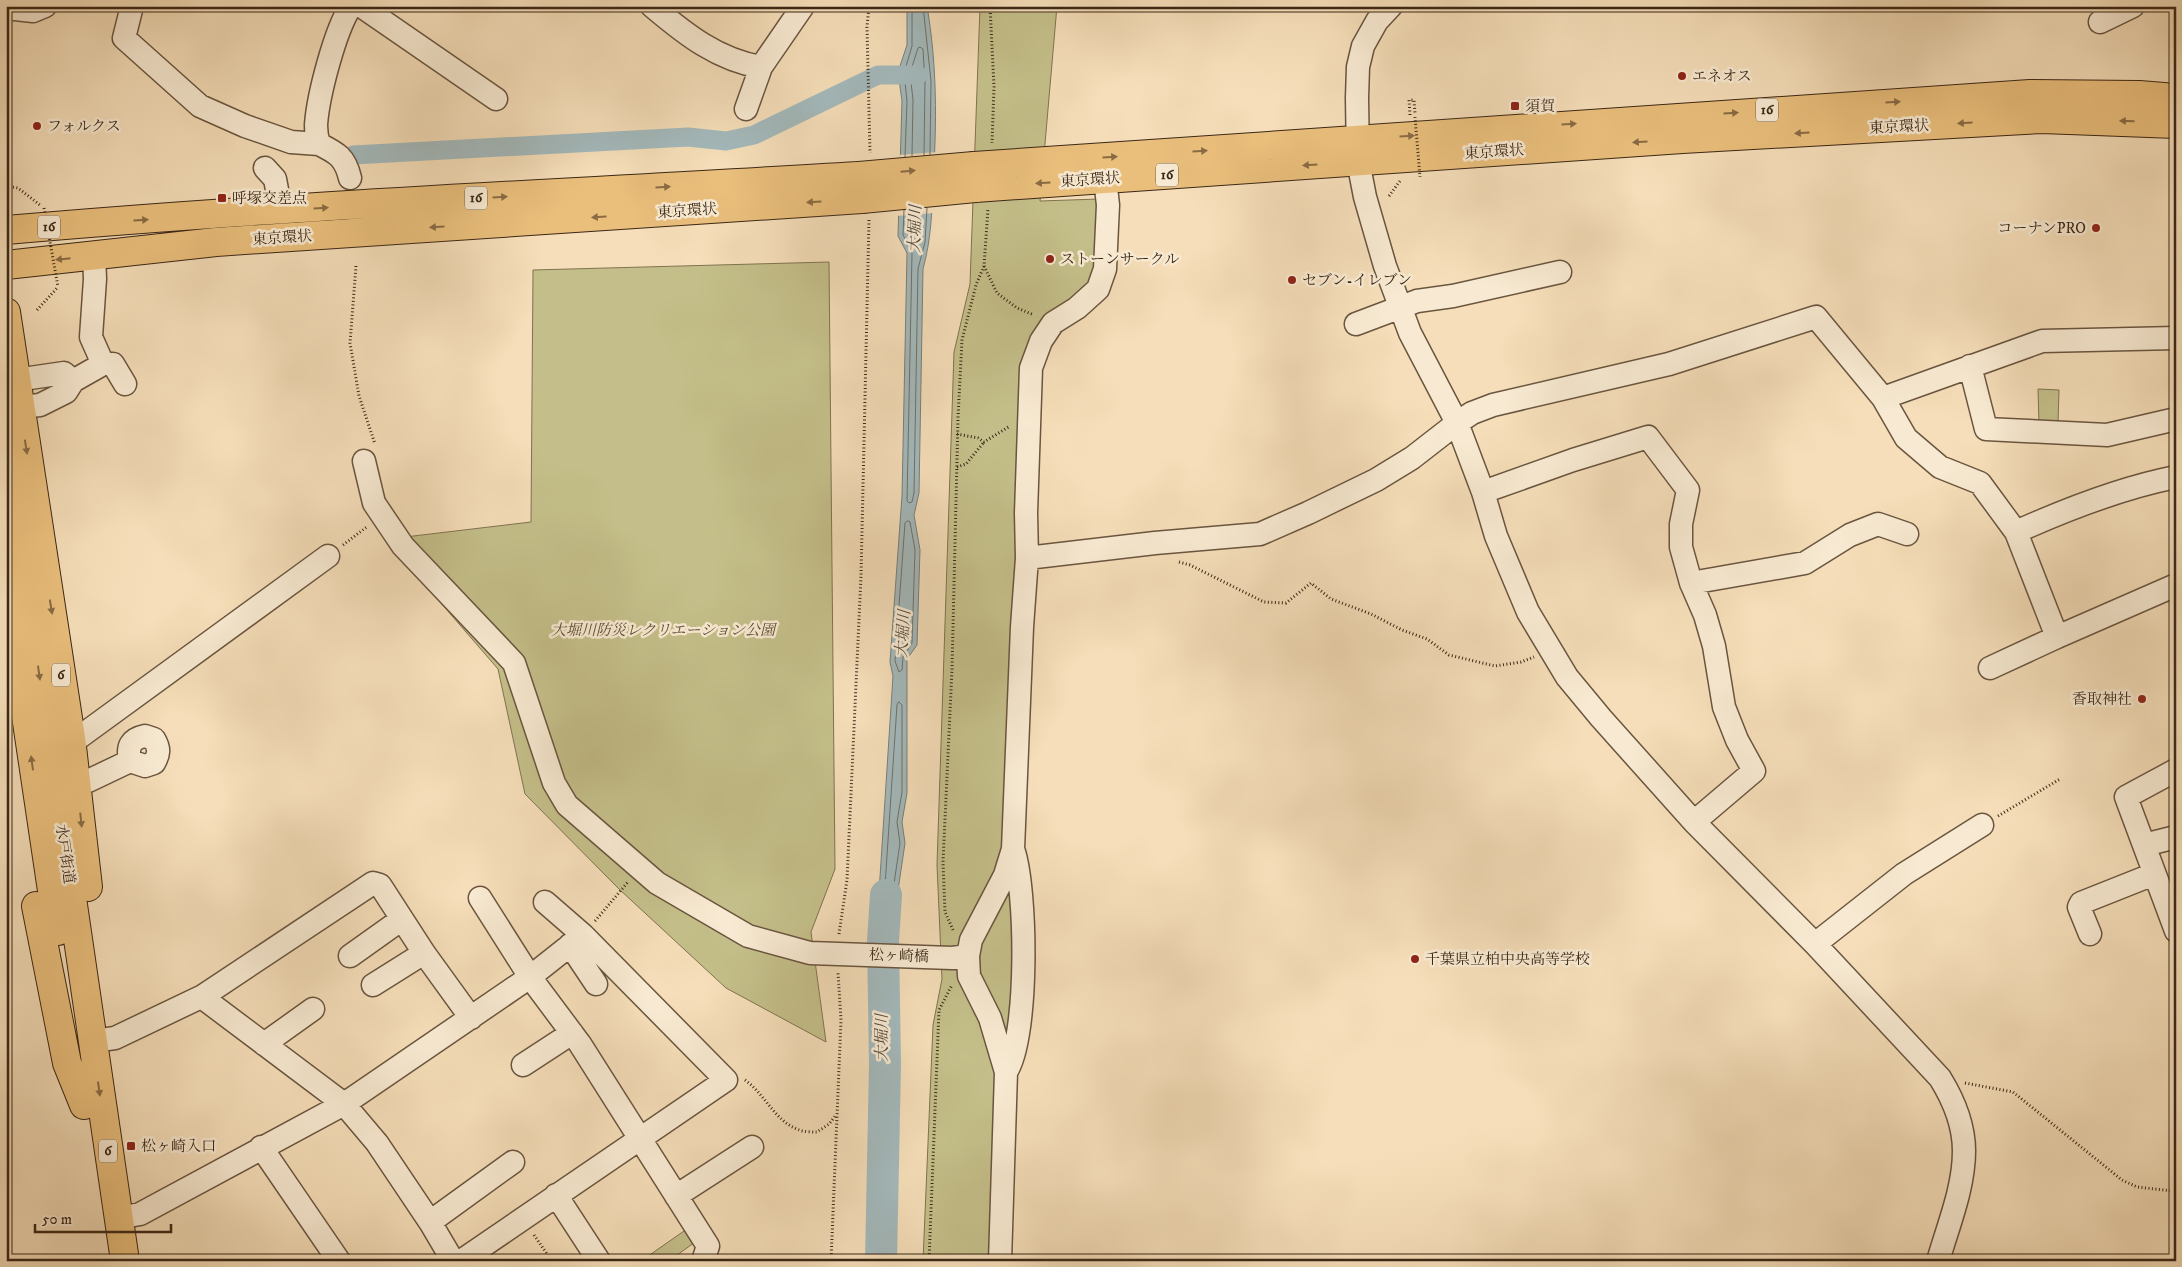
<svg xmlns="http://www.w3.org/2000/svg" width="2182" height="1267" font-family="'IM FELL DW Pica','Noto Serif JP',serif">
	<rect width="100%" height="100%" fill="#f5deb9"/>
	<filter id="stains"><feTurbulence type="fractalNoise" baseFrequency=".004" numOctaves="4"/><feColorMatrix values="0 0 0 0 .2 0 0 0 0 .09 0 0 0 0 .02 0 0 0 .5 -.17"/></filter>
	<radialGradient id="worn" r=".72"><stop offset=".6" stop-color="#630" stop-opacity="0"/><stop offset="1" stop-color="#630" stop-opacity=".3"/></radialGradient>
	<!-- green -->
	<path fill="#c4bf8a" stroke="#807350" d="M980,6H1057L1040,201L1099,199V269L1087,291L1041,328L1018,926L994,1261H923L933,1025L942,979L937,865L954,352L970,284Z
		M829,262L835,869L811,932L826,1042L726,988L619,889L525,794L498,669L389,543L405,537L531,522L533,270Z
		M2038,389L2059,390L2058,423L2039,424Z
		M694,1224L702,1237L669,1261H641Z"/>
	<!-- water -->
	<path fill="#a3b9bc" stroke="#797f7a" d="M907,6H927C937,66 937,121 933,182C932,212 931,240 923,269L919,493L914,515L920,550L917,645L907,659V793L902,822L905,843L891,938L876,939L893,676L890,662L902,496L907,253L898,236L902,101L898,72L907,45Z"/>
	<!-- pier -->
	<path fill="#f5deb9" d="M938,152L934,213L896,216L898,155Z"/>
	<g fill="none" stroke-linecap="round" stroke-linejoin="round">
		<!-- shore -->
		<path stroke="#6f7069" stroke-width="1" d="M923,6L931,81L930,155
			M912,156L913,100L910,73L918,48L920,47L923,49L925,82L924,155
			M905,157L907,101L904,73L912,46V6
			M910,209V233L916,243L919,241L921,208
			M904,210L903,235L912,253L907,501L909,503L912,502L914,493L918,269L925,242L927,208
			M908,521L910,522L915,550L912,643L903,657L902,670L899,672L895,661L905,523Z
			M899,702L902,705V792L897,822L900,843L887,931L884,933L882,931L897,705Z"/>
		<!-- canal -->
		<path stroke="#a3b9bc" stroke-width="19" d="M353,155L688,137L726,141L754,135L878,75H918"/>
		<!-- river -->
		<path stroke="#a3b9bc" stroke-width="32" d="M881,1261L885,1064L883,941L886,895"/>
		<defs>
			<path id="minor" d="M132,6L124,38L200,106L245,126L291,142L319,144
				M361,6L496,99
				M652,6C685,34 718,60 761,67L746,109
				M1391,6L1377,21L1363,46L1358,67L1357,98L1358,161L1365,197L1385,266L1410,333L1457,423L1483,492L1496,536L1528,612L1567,677L1601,718L1694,822L1815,944L1940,1078C1953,1099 1964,1125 1964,1151C1964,1188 1948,1226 1938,1261
				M6,8L33,11L45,6
				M2100,22L2133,6
				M761,67L803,6
				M265,168L275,179L281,211
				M350,178C345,157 337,153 319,144C317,138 316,131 316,125C318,96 335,30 351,6
				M1356,324L1417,301L1453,296L1560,272
				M103,364H113L125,384
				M1970,366L1986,429L2107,435L2176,419
				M16,380L64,373L73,381
				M1883,398L2042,341L2176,338
				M20,407L40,405L66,392L73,381L103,364L91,337L95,279L94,255
				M364,461L374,503L403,546L514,663L554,783L567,805L657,883L748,936L810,953L952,958L968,956
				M1483,492L1573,460L1648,437L1688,490L1681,524V547L1691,583L1705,615L1714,646L1724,707L1737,740L1754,771L1694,822
				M2016,532C2067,509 2120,488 2176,477
				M1027,558L1155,543L1260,534L1308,513L1376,480L1412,458L1457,423L1472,413L1493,405L1669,364L1816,317L1883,398L1906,438L1940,467L1980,483L2016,532L2057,637L2176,585
				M1691,583L1805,563L1850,535L1878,524L1907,534
				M1990,668L2057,637
				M145,736L154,739C160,749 159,754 154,763L145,766L130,761C127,747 130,739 145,736Z
				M71,738L81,736L328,556
				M2176,770L2126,797L2176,931
				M77,783L88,781L130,761
				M2144,845L2176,837
				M480,898L530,977L580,1044L708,1246L703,1261
				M545,902L583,935
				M2090,934L2079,907L2081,903L2154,874
				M1815,944L1904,874L1982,825
				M570,945L596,984
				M350,956L402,919
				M373,985L424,953
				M203,996L207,1001L344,1104L377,1143L430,1222L453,1261
				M93,1041L115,1038L203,996L373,883L380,885L424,953L471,1018
				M264,1044L313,1009
				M523,1065L572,1033
				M1006,1072L990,1018L969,976L968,956L971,940L1005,875L1013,849
				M261,1147L339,1261
				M556,1195L599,1261
				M676,1196L752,1147
				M118,1218L140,1214L344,1104L530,977L583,935L726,1080L461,1261
				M430,1222L513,1162
				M1000,1261L1006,1072C1029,1038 1027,888 1013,849L1022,627L1027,558L1026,513L1031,368L1041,341L1053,323L1077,308L1098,289L1105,269L1108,205L1105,179"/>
			<path id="highway" d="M974,166L2030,94L2139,95L2176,98
				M975,188L1682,139L2042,119L2176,124
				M6,230C290,205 575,193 859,176
				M6,265L216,242L862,199
				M6,312L71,738L88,887
				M6,446L125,1261
				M6,581L58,931
				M36,906L67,1063L84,1105"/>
		</defs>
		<!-- minor casing -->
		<use href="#minor" stroke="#6a553f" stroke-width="25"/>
		<!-- highway casing -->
		<use href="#highway" stroke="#3b2716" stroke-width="30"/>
		<!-- path -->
		<path stroke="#3b2716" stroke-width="3" stroke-dasharray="1 2.5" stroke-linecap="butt" d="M869,6L867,27L870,153
			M990,6L994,87L992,143
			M1410,115L1409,100H1414L1415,114
			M6,186L18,188L40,205
			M1389,196L1400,181
			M356,266L350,343L359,396L375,444
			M984,266L997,293L1017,308L1034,315
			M37,310L58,287
			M957,434L978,438L984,442L1010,426
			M957,467L966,464L984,442
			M343,545L368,526
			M1179,562L1190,565L1264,602L1286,603L1311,583L1331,599L1371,614L1402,630L1427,639L1449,655L1495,666L1521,662L1534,657
			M1998,816L2060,779
			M595,921L628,882
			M953,930L945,912L943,862L952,669L958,418L962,340L976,285L984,266L988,209
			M839,934L847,880L861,576L869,219
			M745,1080C765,1094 774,1120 797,1129C803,1132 811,1132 817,1132L829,1124L836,1115
			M1965,1083L2013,1092L2122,1180L2137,1187L2173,1191L2176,1251
			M534,1235L552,1261
			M831,1261L841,1020L838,973
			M929,1261L939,1010L952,985"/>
		<!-- minor -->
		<use href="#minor" stroke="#f8ead2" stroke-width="22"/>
		<!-- highway -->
		<use href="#highway" stroke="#eabf7c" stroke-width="28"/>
		<defs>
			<path id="highway-bridge" d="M859,176L974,166
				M862,199L975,188"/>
		</defs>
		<!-- highway-bridge casing -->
		<use href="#highway-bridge" stroke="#3b2716" stroke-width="30" stroke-linecap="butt"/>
		<!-- path-bridge -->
		<path stroke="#3b2716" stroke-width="3" stroke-dasharray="1 2.5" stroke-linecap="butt" d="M1415,117L1420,177
			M44,208L58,287"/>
		<!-- highway-bridge -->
		<use href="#highway-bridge" stroke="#eabf7c" stroke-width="28"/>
	</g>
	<!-- one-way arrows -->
	<defs><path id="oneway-solid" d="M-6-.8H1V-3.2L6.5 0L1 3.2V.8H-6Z" transform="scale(1.25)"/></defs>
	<g fill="#8a6b44">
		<use href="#oneway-solid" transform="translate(1893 102) rotate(-4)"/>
		<use href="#oneway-solid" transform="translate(1731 113) rotate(-4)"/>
		<use href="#oneway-solid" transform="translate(2127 121) rotate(-179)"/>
		<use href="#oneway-solid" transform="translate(1965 123) rotate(177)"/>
		<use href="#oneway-solid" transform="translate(1569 124) rotate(-4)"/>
		<use href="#oneway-solid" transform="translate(1802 133) rotate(177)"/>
		<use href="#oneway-solid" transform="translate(1407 136) rotate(-4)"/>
		<use href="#oneway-solid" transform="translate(1640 142) rotate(176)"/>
		<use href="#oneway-solid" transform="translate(1200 151) rotate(-4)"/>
		<use href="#oneway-solid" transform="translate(1110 157) rotate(-3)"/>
		<use href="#oneway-solid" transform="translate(1310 165) rotate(176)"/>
		<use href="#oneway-solid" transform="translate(908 171) rotate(-5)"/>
		<use href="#oneway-solid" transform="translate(1043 183) rotate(176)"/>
		<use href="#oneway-solid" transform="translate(663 187) rotate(-3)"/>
		<use href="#oneway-solid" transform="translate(500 197) rotate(-3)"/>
		<use href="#oneway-solid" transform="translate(814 202) rotate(176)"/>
		<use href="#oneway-solid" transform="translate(321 208) rotate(-4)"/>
		<use href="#oneway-solid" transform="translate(599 217) rotate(176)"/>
		<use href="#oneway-solid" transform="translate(141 220) rotate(-4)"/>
		<use href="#oneway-solid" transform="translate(437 227) rotate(176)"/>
		<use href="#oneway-solid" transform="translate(63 259) rotate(174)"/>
		<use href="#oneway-solid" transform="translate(26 447) rotate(81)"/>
		<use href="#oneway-solid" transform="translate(51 607) rotate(81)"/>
		<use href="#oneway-solid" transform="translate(39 673) rotate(82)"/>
		<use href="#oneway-solid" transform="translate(32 763) rotate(-98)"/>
		<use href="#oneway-solid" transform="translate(81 820) rotate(84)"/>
		<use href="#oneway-solid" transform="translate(99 1089) rotate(82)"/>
	</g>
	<!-- markers -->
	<g fill="#8f2418" stroke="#f8ead2" stroke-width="2">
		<circle cx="1682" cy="76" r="5"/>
		<rect x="1510" y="101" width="10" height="10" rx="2.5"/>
		<circle cx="37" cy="126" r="5"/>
		<rect x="217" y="193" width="10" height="10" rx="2.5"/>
		<circle cx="2096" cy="228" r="5"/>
		<circle cx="1050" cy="259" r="5"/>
		<circle cx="1292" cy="280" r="5"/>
		<circle cx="2142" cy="699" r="5"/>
		<circle cx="1415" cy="959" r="5"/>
		<rect x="126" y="1141" width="10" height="10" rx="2.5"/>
	</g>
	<g text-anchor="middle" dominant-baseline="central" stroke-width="5" stroke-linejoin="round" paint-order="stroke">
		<!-- shield labels -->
		<g fill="#f8ead2" stroke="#74624e" stroke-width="1">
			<rect x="1756" y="98.5" width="22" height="23" rx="4"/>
			<rect x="1156" y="163.5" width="22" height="23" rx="4"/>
			<rect x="465" y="186.5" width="22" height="23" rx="4"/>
			<rect x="38" y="215.5" width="22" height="23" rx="4"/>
			<rect x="52" y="663.5" width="18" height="23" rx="4"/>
			<rect x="99" y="1139.5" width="18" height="23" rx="4"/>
		</g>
		<g font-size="14" font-weight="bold" fill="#3b2716">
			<text x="1767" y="110">16</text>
			<text x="1167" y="175">16</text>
			<text x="476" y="198">16</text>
			<text x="49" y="227">16</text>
			<text x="61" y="675">6</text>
			<text x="108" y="1151">6</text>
		</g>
		<!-- poi labels -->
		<g font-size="15" fill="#3b2716" stroke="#f8ead2" text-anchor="start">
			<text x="1692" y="76">エネオス</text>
			<text x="1525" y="106">須賀</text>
			<text x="47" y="126">フォルクス</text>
			<text x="232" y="198">呼塚交差点</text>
			<text x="2086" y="228" text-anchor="end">コーナンPRO</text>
			<text x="1060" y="259">ストーンサークル</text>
			<text x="1302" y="280">セブン-イレブン</text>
			<text x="2132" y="699" text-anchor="end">香取神社</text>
			<text x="1425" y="959">千葉県立柏中央高等学校</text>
			<text x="141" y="1146">松ヶ崎入口</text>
		</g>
		<!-- street labels -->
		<g font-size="15" fill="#3b2716" stroke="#f8ead2">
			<text transform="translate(1899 127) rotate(-3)">東京環状</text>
			<text transform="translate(1494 152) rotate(-4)">東京環状</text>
			<text transform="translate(1090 180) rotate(-4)">東京環状</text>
			<text transform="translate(687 211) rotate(-4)">東京環状</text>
			<text transform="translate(282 238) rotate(-4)">東京環状</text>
			<text transform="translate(65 854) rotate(82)">水戸街道</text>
			<text transform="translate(899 956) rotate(2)">松ヶ崎橋</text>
		</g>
		<!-- park labels -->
		<g font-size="15" font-style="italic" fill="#5d4d33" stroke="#f8ead2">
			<text x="663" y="630">大堀川防災レクリエーション公園</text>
		</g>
		<!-- water labels -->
		<g font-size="16" font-style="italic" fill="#554c40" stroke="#f8ead2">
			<text transform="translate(915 229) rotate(-88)">大堀川</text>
			<text transform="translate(903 634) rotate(-86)">大堀川</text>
			<text transform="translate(882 1038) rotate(-90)">大堀川</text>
		</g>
	</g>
	<!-- margin -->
	<rect width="2182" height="1267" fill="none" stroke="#f5deb9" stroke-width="25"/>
	<rect x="8" y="8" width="2167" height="1252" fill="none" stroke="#3b2716" stroke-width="2.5"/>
	<rect x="12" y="12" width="2157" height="1242" fill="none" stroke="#3b2716"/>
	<!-- scale -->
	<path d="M35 1224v8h136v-8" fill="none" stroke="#3b2716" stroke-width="2.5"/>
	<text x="42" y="1224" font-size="15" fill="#3b2716" stroke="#f8ead2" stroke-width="4" paint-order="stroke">50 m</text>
	<rect width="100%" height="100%" filter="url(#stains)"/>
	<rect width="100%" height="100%" fill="url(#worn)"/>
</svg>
